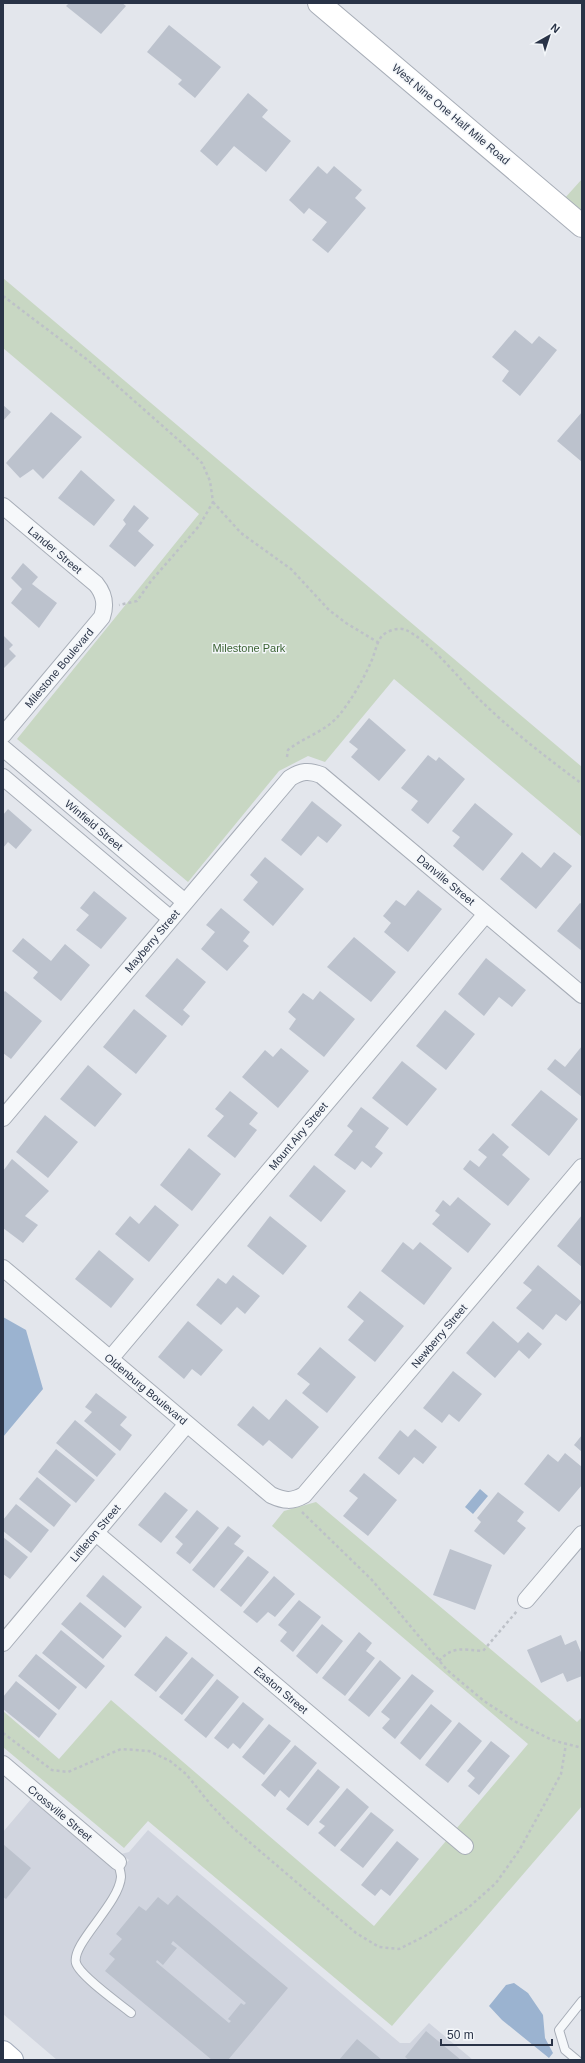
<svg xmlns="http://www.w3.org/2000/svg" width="585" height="2063" font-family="Arial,sans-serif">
	<rect width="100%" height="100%" fill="#e3e6ec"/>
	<!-- built -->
	<path fill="#d1d5df" d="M31,1799L118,1873L129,1860L121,1854L129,1852L148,1830L400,2043H410L429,2023L473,2060H57L3,2014V1832Z"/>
	<!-- green -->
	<path fill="#c8d7c3" d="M582,179V214L564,199Z
		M3,278L582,767V837L394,679L325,762L308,756L279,771L188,882L17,739L199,514L3,348Z
		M316,1502L577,1722L582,1717V1806L392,2026L148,1821L124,1848L3,1747V1711L59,1759L111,1700L374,1926L528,1744L272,1526L284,1511Z"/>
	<!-- water -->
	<path fill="#9bb3d0" d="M3,1317L26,1330L43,1389L3,1437Z
		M480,1489L488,1496L473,1514L465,1507Z
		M514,1983L528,1993L543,2015L545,2038L553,2053L549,2058L502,2020L489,2006L506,1985Z"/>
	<!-- building -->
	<path fill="#bcc2cd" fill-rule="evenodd" d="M69,3H122L126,6L101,34L66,6Z
		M169,25L221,67L195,98L178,84L182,80L147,52Z
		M248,93L268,110L262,117L291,141L266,172L234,146L217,166L200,151Z
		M318,166L327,174L334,166L362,190L355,198L366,208L328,253L312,240L327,222L309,208L304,214L289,200Z
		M515,330L532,344L539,336L557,350L520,396L502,381L509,371L492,357Z
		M3,405L11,412L3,421Z
		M51,412L82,437L43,479L33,469L20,478L6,463Z
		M582,412V462L557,441Z
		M81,470L115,500L94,526L58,498Z
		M134,505L149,518L138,531L154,545L135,567L109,546L126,524L123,520Z
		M23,563L38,577L32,584L57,603L39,628L11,603L22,589L11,578Z
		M3,635L13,645L9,649L16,656L3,669Z
		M369,718L406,750L379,781L351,757L358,749L349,742Z
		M428,755L436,761L439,757L465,779L428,824L411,810L418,801L401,788Z
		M312,801L342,825L327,843L318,836L301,856L281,840Z
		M475,803L513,834L483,871L453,846L460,837L452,831Z
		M8,809L32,830L16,849L8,842L3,848V815Z
		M522,852L541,868L554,852L572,866L536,909L500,879Z
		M265,857L304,889L273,926L243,900L258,882L250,875Z
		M418,890L442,909L408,952L384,932L391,923L383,916L396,900L405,906Z
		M94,891L127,918L101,949L76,930L89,915L80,908Z
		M580,903L582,904V951L557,931Z
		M221,908L250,932L243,941L249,946L227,971L201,949L215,932L206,925Z
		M354,937L396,972L371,1002L327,967Z
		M23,938L51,961L65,944L90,965L61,1001L33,978L38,972L12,951Z
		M177,958L206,982L183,1010L190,1016L182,1026L145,996Z
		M486,958L526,990L512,1007L499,997L484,1016L458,994Z
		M5,991L42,1021L11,1059L3,1053V993Z
		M320,991L355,1019L324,1057L289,1029L296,1019L288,1012L303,993L313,1000Z
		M134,1009L167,1036L136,1074L103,1047Z
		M445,1010L475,1034L446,1070L416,1046Z
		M582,1046V1097L547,1069L555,1059L565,1067Z
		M281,1048L309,1071L278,1108L242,1077L265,1050L273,1057Z
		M402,1061L437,1089L407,1126L372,1098Z
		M88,1065L122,1094L95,1127L60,1099Z
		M541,1090L578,1119L549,1156L511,1125Z
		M230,1091L258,1113L249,1124L257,1130L235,1158L207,1136L224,1116L215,1109Z
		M361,1107L389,1128L375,1147L383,1153L371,1168L362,1161L355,1170L334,1155L353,1131L347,1126Z
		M45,1115L78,1142L48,1178L16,1152Z
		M493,1133L509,1147L502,1155L530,1179L508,1206L463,1169L470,1160L479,1167L487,1157L478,1150Z
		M189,1148L221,1174L192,1211L160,1185Z
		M12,1159L49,1191L25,1216L38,1225L23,1243L3,1228V1171Z
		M314,1165L346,1191L321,1222L289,1196Z
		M458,1197L491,1224L468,1253L432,1224L440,1215L435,1211L443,1200L450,1206Z
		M155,1205L179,1225L149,1262L115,1234L130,1216L139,1224Z
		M582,1215V1267L557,1246Z
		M270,1216L307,1246L283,1275L247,1246Z
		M403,1242L413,1250L420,1242L452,1268L424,1305L381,1271Z
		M99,1250L134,1279L111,1308L75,1279Z
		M538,1265L582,1302L566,1321L556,1314L543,1330L516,1308L532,1290L523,1283Z
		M233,1275L260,1296L245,1314L237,1307L221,1325L196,1305L218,1278L226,1284Z
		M360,1291L404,1326L375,1362L348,1340L364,1321L347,1307Z
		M188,1321L223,1350L201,1376L192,1369L184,1379L158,1357Z
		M493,1321L518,1343L528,1332L542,1344L529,1359L519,1350L495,1378L466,1353Z
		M320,1347L356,1377L327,1413L302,1393L310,1384L297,1374Z
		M453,1371L482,1394L459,1422L449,1414L442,1423L423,1408Z
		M96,1393L127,1417L120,1425L132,1435L120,1451L84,1421L92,1412L85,1407Z
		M286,1399L319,1427L292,1459L269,1440L263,1446L237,1425L253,1406L269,1420Z
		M75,1420L116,1454L97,1477L56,1443Z
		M415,1429L437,1447L423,1464L414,1457L399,1475L378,1458L400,1430L408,1437Z
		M582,1435V1452L574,1445Z
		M56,1449L95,1480L76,1503L38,1472Z
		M565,1453L582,1467V1485L559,1512L524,1484L548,1454L558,1462Z
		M364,1473L397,1500L368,1536L343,1516L358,1498L349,1491Z
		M37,1477L71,1505L54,1527L19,1499Z
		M165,1492L188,1510L161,1543L138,1525Z
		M498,1492L524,1512L517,1521L526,1528L504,1555L474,1531L481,1522L477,1518Z
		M16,1504L49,1530L31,1553L3,1531V1520Z
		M197,1510L219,1528L190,1564L176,1553L183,1544L175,1537Z
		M228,1526L241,1536L234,1544L244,1551L214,1588L192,1570Z
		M3,1537L28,1557L10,1579L3,1574Z
		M450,1549L492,1565L475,1610L433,1595Z
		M248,1556L269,1572L241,1607L220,1590Z
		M103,1575L142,1607L125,1628L86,1596Z
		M274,1576L295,1594L275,1617L268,1612L257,1623L243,1612Z
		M299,1600L321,1617L293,1652L280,1641L287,1632L278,1625Z
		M80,1602L122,1636L103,1659L61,1624Z
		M322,1624L343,1641L317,1674L296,1656Z
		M61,1630L105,1666L86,1689L42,1653Z
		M359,1632L372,1643L366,1651L375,1658L345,1696L322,1678Z
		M561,1635L565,1645L576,1640L582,1655V1676L567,1682L563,1673L541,1683L527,1650Z
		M166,1636L188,1653L156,1692L134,1675Z
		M36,1654L77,1687L59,1710L18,1676Z
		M192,1657L214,1675L182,1715L159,1697Z
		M380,1660L401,1678L369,1717L348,1700Z
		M412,1674L434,1691L395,1739L382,1728L390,1719L381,1712Z
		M217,1679L239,1697L206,1738L184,1720Z
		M16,1681L57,1714L39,1738L3,1709V1697Z
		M243,1702L264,1719L240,1749L233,1743L228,1749L214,1738Z
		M431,1704L452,1721L420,1760L400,1743Z
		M459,1722L482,1741L448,1783L425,1765Z
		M269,1724L291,1741L264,1775L242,1757Z
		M491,1741L510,1756L479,1795L468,1786L475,1778L467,1771Z
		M295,1745L317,1763L289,1798L280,1790L275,1797L261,1785Z
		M318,1769L340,1787L308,1826L286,1809Z
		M347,1788L369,1807L335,1847L318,1833L325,1826L319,1822Z
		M371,1812L394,1830L363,1868L340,1850Z
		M397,1841L419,1859L390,1896L381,1889L375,1896L361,1885Z
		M3,1844L31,1868L6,1899L3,1897Z
		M177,1895L288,1988L228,2060H212L105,1971L115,1959L109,1954L122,1939L116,1934L139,1906L146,1911L158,1897L168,1905ZM173,1941L246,2003L244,2005L241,2003L228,2019L231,2021L229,2023L156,1962L157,1960L163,1965L177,1948L171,1944Z
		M426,2031L461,2060H409L405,2057Z
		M357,2039L382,2060H339Z"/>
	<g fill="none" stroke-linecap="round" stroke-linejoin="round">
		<defs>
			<path id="lane" d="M118,1862C119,1867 121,1873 121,1877C119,1904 71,1944 76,1963C80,1976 120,2004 131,2013
				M577,2060L565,2050L559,2030L582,2001"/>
			<path id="street" d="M3,506L96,584C105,595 106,605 102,617L3,735
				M3,748L185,902
				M3,777L171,919
				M3,1118L290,778C301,771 309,770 321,775L582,995
				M3,1268L271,1495C284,1501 292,1502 304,1495L582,1167
				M110,1359L486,914
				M96,1533L465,1846
				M526,1600L582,1534
				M3,1643L187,1424
				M3,1764L118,1862"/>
			<path id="secondary" d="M319,3L582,226"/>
			<path id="primary" d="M3,2052L12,2060"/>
		</defs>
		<!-- lane casing -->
		<use href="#lane" stroke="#a7adb7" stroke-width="10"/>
		<!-- street casing -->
		<use href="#street" stroke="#a7adb7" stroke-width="18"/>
		<!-- secondary casing -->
		<use href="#secondary" stroke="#a7adb7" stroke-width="24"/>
		<!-- primary casing -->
		<use href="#primary" stroke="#a1aaba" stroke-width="24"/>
		<!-- path -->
		<path stroke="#bdc1c8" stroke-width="2.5" stroke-dasharray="3 3" stroke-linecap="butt" d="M3,296L89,361L183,444L202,463L210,481L213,502L205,516L199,526L151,581L137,601L119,605
			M213,502L241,533L291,569L329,610L346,623L379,643
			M287,757L288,750C304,737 327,731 340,714C352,699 363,680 371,662C375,654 377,640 383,635C389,630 399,627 406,630C429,641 459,678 477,697C509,729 546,757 582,784
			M302,1512L372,1580L447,1670L484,1701L516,1722L552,1740L582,1748
			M439,1661C453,1645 464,1650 483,1651L517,1611
			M3,1733L52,1770L68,1772L121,1749L149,1751L170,1761L186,1774L211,1805L233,1828L356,1933L379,1947L399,1949L425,1936L468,1908L496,1883L520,1849L561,1774L566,1744"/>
		<!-- lane -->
		<use href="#lane" stroke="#f6f8fa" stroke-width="8"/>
		<!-- street -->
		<use href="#street" stroke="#f6f8fa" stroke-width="16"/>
		<!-- secondary -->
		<use href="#secondary" stroke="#fff" stroke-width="22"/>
		<!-- primary -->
		<use href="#primary" stroke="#fff" stroke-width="22"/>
	</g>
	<g text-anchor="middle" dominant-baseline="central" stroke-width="3" stroke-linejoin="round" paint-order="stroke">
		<!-- street labels -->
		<g font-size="11" fill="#293347" stroke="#f3f6f9">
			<text transform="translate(451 114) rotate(40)">West Nine One Half Mile Road</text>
			<text transform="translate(55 550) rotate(40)">Lander Street</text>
			<text transform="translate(59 668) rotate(-50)">Milestone Boulevard</text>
			<text transform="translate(94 825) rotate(40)">Winfield Street</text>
			<text transform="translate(446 880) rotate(40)">Danville Street</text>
			<text transform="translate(152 941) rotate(-50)">Mayberry Street</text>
			<text transform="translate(298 1136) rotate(-50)">Mount Airy Street</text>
			<text transform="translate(439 1336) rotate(-50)">Newberry Street</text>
			<text transform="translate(146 1389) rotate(40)">Oldenburg Boulevard</text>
			<text transform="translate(95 1533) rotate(-50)">Littleton Street</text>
			<text transform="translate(281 1690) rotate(40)">Easton Street</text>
			<text transform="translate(60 1813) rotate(40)">Crossville Street</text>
		</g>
		<!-- park labels -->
		<g font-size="11" fill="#3c6434" stroke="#f3f6f9">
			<text x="249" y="648">Milestone Park</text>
		</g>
	</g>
	<!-- border -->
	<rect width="585" height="2063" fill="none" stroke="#293347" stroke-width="8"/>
	<!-- north arrow -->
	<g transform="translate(549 36) rotate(39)" stroke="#f3f6f9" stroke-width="3" paint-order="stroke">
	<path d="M0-3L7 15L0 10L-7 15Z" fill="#293347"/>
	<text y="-6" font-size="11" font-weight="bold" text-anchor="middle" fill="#293347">N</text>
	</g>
	<!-- scale -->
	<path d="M441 2039v6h111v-6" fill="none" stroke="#293347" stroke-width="2"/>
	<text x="447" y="2039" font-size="12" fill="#293347" stroke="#f3f6f9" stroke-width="3" paint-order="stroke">50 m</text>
</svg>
